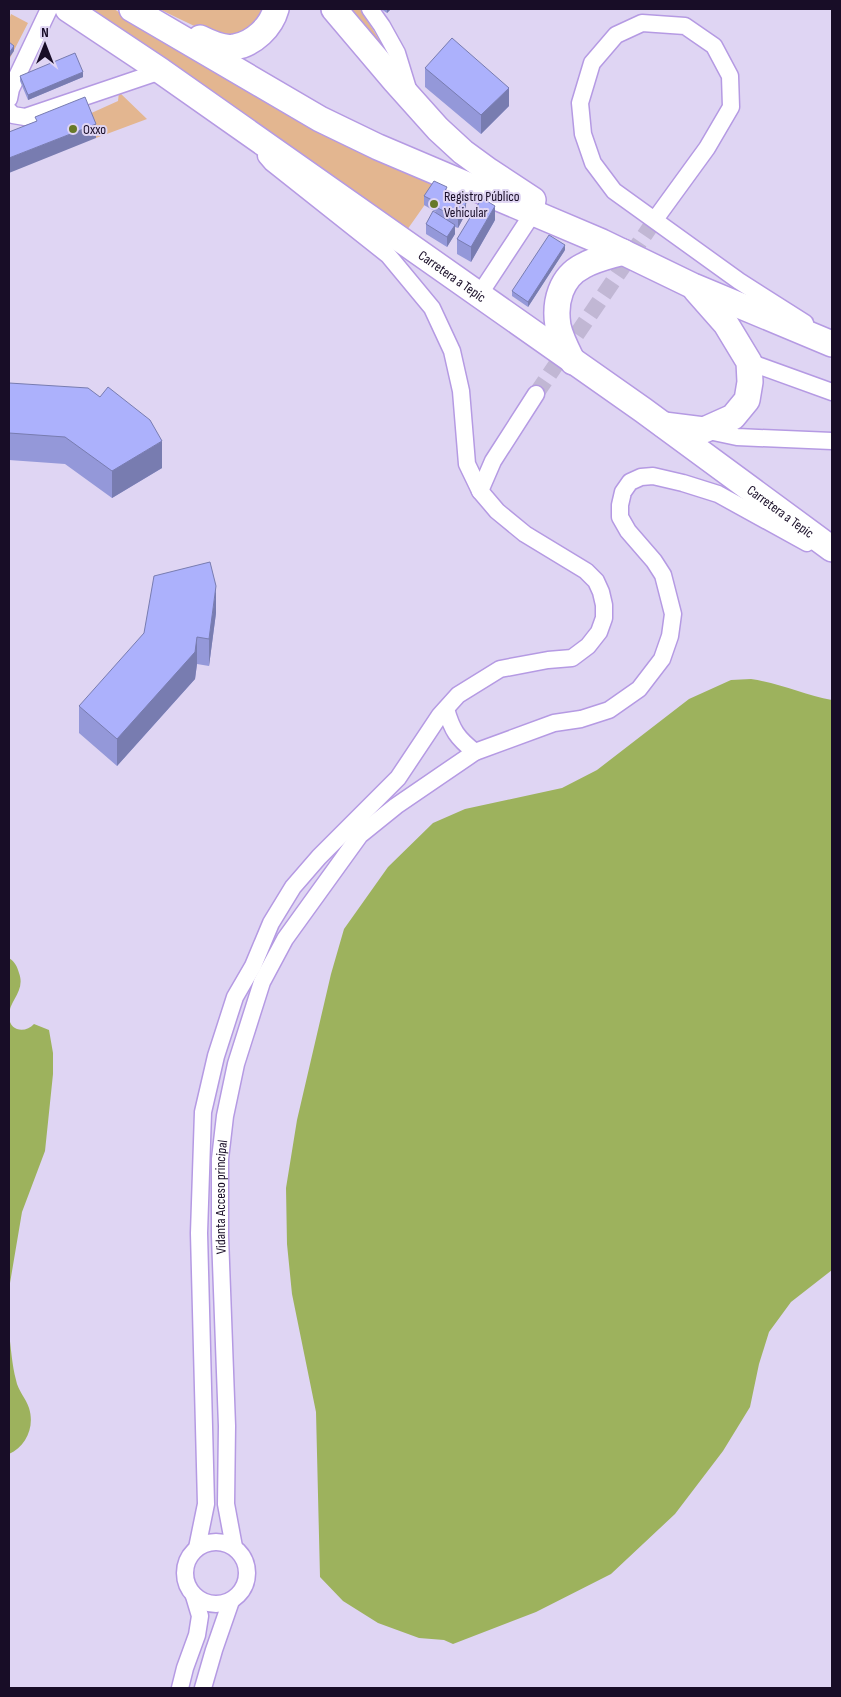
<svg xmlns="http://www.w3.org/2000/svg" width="841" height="1697" font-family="'Sofia Sans Condensed',sans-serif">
	<rect width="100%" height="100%" fill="#dfd5f3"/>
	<!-- green -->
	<path fill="#e3b690" d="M86,9H114L136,23L438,186L407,230Z
		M159,9H265L256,22L235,36H215Z
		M344,9H360L390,57Z
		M11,14L28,23L9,60V20Z
		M119,92L147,119L96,138L87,115L118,101Z"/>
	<!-- water -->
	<path fill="#9db25d" d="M751,679C779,683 805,695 832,700V1270L791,1302L769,1332L759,1364L750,1407L723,1451L675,1514L611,1574L536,1612L453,1644L444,1640L419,1638L378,1623L343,1601L320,1577L316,1412L292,1294L287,1244L286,1188L297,1120L331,974L344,929L388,867L433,823L465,809L562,788L597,770L689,699L731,680Z
		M9,958C15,962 17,966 19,973C26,992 8,1001 9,1017C10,1032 26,1033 34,1024L49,1030L53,1053V1074L45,1151L22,1212L9,1289Z
		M9,1333C11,1348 12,1365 16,1380C18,1391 26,1398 29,1408C35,1427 26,1446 9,1454Z"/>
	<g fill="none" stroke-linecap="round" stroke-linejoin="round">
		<!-- minor-tunnel -->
		<path stroke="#c1b7d4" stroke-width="16" stroke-dasharray="16 8" stroke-linecap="butt" d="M536,394L659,214"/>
		<defs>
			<g id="minor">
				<path d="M370,9L382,26L397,53L409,92"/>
				<path d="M9,99L11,89L49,9"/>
				<path d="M9,111L13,115L25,117L161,71"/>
				<path d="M659,214L707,148L731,107L730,76L714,46L685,26L642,23L616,35L592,63L580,103L583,134L593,163L614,191L739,281L805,323"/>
				<path d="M479,295L533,213"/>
				<path d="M749,362L832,392"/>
				<path d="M704,430L737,437L832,441"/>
				<path d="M480,491L493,461L536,394"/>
				<path d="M446,709C452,730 457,738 475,752"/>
				<circle cx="216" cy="1573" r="31"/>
				<path id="s1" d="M234,1547L226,1504L227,1426L220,1236V1159L225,1116L236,1064L262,982L285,939L360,835L396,806L475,752L554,723L581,719L609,710L639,689L662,659L670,636L673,614L663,575L654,561L628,531L620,517V505L623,492L630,482L641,477L653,476L683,483L718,494L807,543"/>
				<path d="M197,1548L206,1504L199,1233L203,1112L216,1056L235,997L253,966L271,923L293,887L319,857L398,778L440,715L458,695L500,669L548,660L572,658L588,646L599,632L604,618V605L601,592L596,581L586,571L525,534L497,511L480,491L467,464L461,391L452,351L432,308L388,255L272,163L266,156"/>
				<path d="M180,1688L185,1668L197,1635L200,1616L194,1596"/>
				<path d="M203,1688L214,1650L231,1601"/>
			</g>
			<g id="highway">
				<path id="s2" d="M68,9L161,71L643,410L832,549"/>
				<path d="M132,9L320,119L378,147L602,242L693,286L832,344"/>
				<path d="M334,9L395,81L438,129L463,152L489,171L533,200"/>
				<path d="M200,38C210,43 224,49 234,47C254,44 271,27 276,9"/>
				<path d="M573,362C567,350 561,339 558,326C554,302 561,277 583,266C595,259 610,256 623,252"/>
				<path d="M664,425L704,430L733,417L747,400L750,382L749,362L726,324L696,290"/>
			</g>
		</defs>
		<!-- minor casing -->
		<use href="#minor" stroke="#b59ae3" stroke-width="19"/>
		<!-- highway casing -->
		<use href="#highway" stroke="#b59ae3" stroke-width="28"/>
		<!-- minor -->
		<use href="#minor" stroke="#fff" stroke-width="16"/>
		<!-- highway -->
		<use href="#highway" stroke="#fff" stroke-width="25"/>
	</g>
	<!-- wall -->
	<path fill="#9498d9" d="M381,9H391L387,13Z
		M425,68L509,106L481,134L425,87Z
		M20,76L83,77L28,100L20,81Z
		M447,192L466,213L458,228L455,227V234L447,247L426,234V224L436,213V212L424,205V196Z
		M495,220L471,262L457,254V239Z
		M565,250L528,307L512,296V291Z
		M9,383L162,468L112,498L65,464L9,460Z
		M216,613L209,666L197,664L195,679L117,766L79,733V706Z"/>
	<!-- shaded-wall -->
	<path fill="#787cb0" d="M387,9H391L387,13Z
		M14,46V51L9,58V53Z
		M83,72V77L28,100V95Z
		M509,88V106L481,134V115Z
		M96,124V138L9,173V158Z
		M466,203V213L458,228V219Z
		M495,206V220L471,262V247Z
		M455,225V234L447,247V237Z
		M565,245V250L528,307V302Z
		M162,441V468L112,498V471Z
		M216,586V613L209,666V639Z
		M197,637V664L195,679L117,766V739Z"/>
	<!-- building -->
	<path fill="#acb1fc" stroke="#787cb0" d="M452,38L509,88L481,115L425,68Z
		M9,42L14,46L9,53Z
		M75,53L83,72L28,95L20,76Z
		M85,97L96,124L9,158V132L37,121L35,117Z
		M434,181L447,187L445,191L466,203L458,219L436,207L438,203L424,196Z
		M482,198L495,206L471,247L457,239Z
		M433,211L455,225L447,237L426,224Z
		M549,235L565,245L528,302L512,291Z
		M9,383L88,388L100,397L108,387L150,420L162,441L112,471L65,437L9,433Z
		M210,562L216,586L209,639L197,637L195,652L117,739L79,706L144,633L154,576Z"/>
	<!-- markers -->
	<g fill="#677928" stroke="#dfd5f3" stroke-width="2">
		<circle cx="73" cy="129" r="5"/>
		<circle cx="434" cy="204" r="5"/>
	</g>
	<g text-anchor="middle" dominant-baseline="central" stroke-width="4" stroke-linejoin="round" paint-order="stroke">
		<!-- poi labels -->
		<g font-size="14" fill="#180d27" stroke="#dfd5f3" text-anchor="start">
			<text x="83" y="129">Oxxo</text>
			<text x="444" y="196">Registro Público<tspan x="444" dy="16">Vehicular</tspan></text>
		</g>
		<!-- street labels -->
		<g font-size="14" fill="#180d27" stroke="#dfd5f3">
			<text stroke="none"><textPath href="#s2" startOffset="468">Carretera a Tepic</textPath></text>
			<text stroke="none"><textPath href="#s2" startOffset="872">Carretera a Tepic</textPath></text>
			<text stroke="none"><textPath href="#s1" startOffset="351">Vidanta Acceso principal</textPath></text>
		</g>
	</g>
	<!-- border -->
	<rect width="841" height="1697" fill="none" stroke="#180d27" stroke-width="20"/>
	<!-- north arrow -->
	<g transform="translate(45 45)" stroke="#dfd5f3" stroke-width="4" paint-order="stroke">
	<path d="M0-4L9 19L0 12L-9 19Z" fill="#180d27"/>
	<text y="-8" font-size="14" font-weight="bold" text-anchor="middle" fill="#180d27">N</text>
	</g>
</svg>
